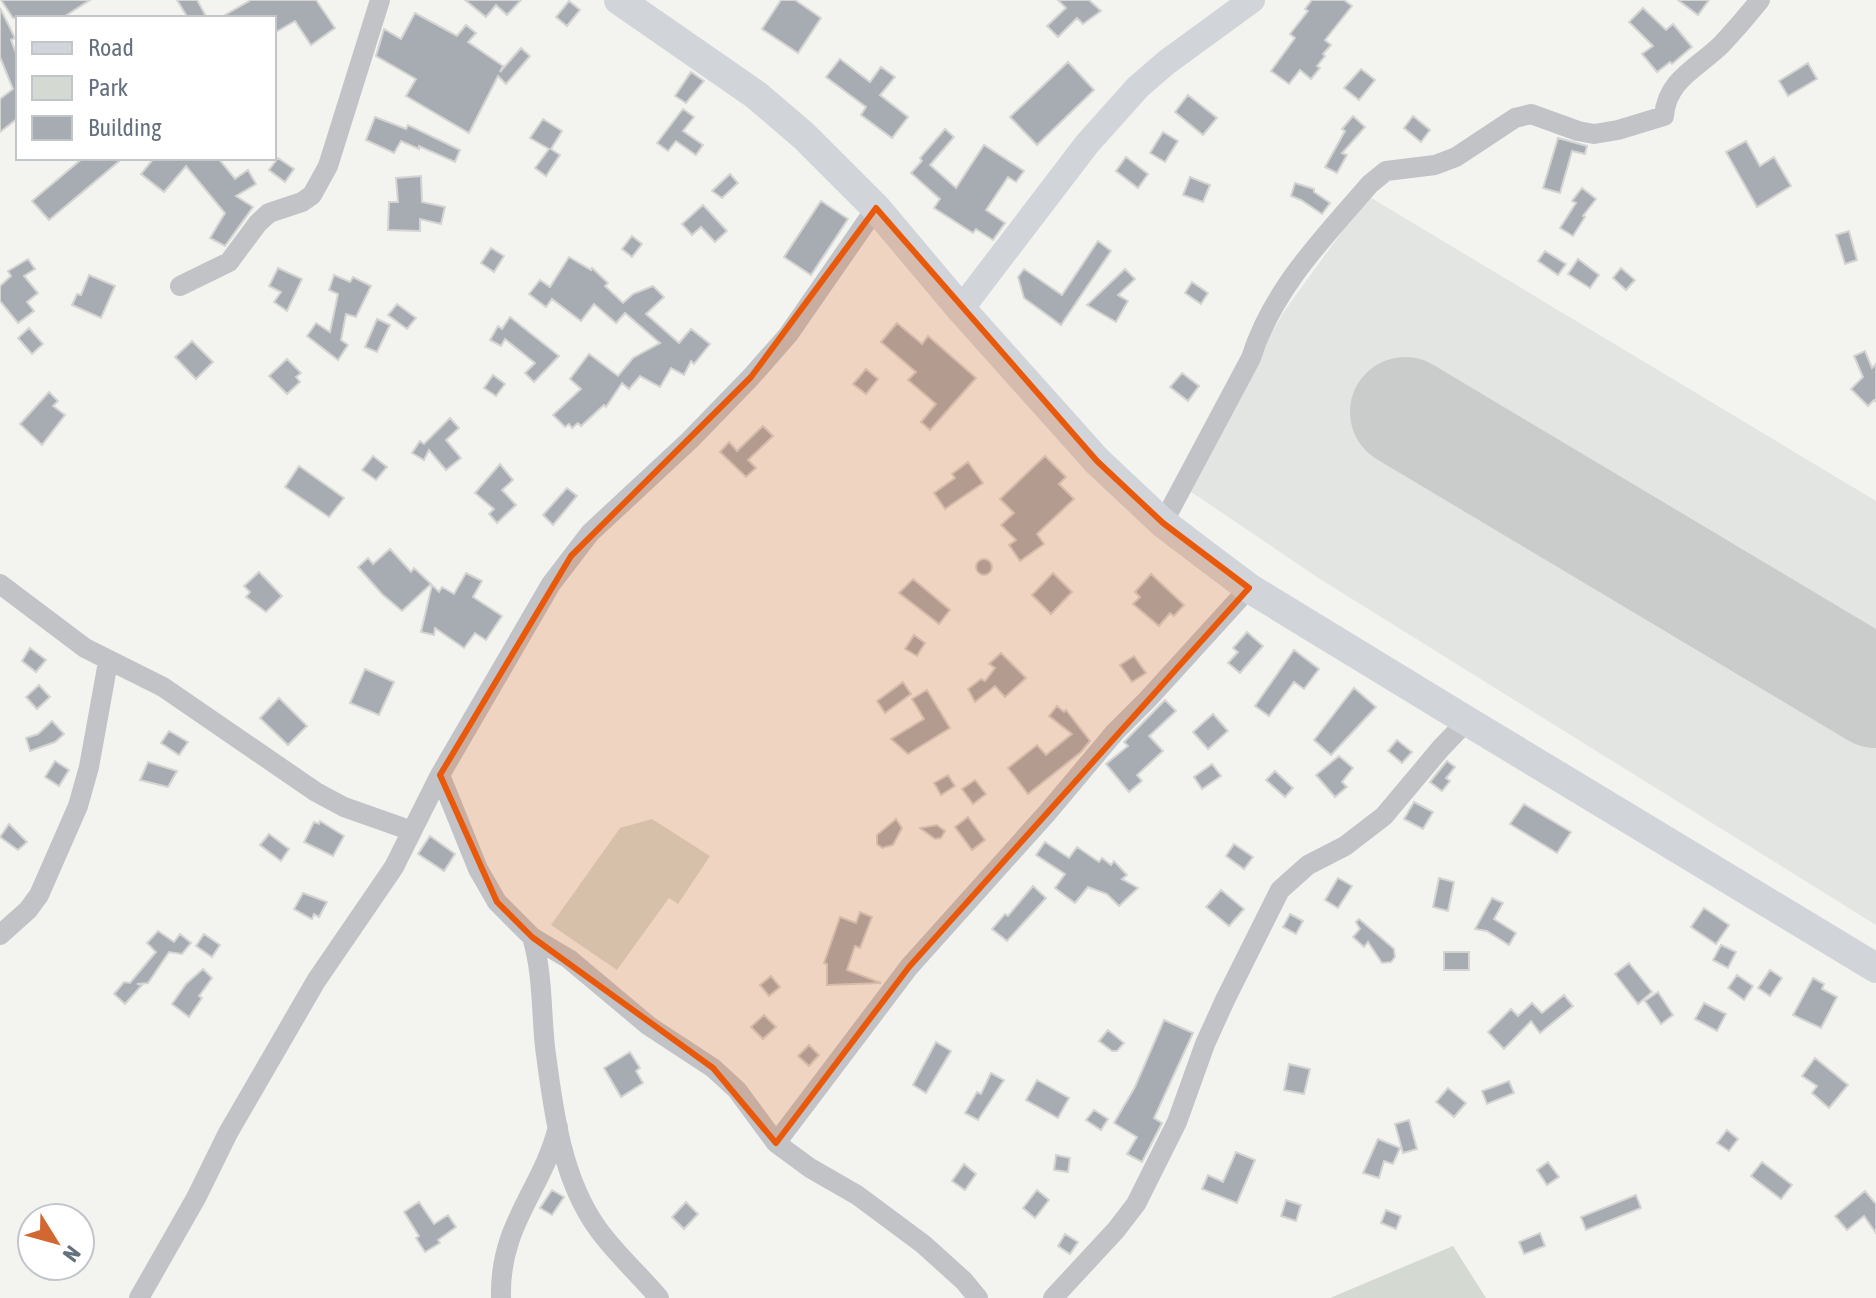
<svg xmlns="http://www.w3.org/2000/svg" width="1876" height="1298" font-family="'Asap Condensed',sans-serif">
	<rect width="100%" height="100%" fill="#f3f3f0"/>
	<!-- built -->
	<path fill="#e3e5e3" d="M1368,196L1876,501V925L1320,579L1184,487L1231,400L1285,310Z"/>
	<!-- green -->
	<path fill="#d4dad1" d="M652,819L710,856L678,904L669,898L617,970L551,925L620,828Z
		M1453,1246L1486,1298H1330Z"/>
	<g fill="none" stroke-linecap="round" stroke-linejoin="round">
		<!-- runway -->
		<path stroke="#cacccc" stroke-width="110" d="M1405,412L1876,693"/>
	</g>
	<!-- building -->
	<path fill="#a7acb2" stroke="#d4d4d2" stroke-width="2" d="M1,0H90L62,18H13Z
		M177,0H197L207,18H188Z
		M251,0H316L335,28L311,45L295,21L274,33V18H220Z
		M465,0H521L507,15L496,5L486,17Z
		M781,0H795L821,18L798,53L762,29Z
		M1058,0H1089L1101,11L1083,24L1077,18L1058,37L1047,26L1066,8Z
		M1312,0H1344L1352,6L1325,40L1331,45L1323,54L1325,56L1317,66L1320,68L1311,79L1300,70L1289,84L1271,71L1295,38L1290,34L1308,11L1305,9Z
		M1678,0H1709L1698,15Z
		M569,1L580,10L567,26L556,17Z
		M0,8L15,38L11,40L18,58V118L0,132V99L13,89L0,57Z
		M1643,8L1666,30L1673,24L1692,47L1672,64L1670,62L1657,72L1642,54L1653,46L1629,22Z
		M415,13L457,36L466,25L476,33L468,42L503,66L500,72L521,48L530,56L506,84L498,76L469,133L406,96L416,79L376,56L384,29L401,39Z
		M840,59L870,82L881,67L895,77L880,95L908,117L892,138L861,115L866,107L826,77Z
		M1068,62L1094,90L1037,145L1010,117Z
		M1808,63L1817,79L1788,96L1779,81Z
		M1361,69L1375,80L1359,100L1344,88Z
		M691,72L704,81L686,103L675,96Z
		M1188,95L1217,118L1203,135L1175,112Z
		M683,109L694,117L683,131L703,145L696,155L676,141L668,151L657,143Z
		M1353,116L1365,127L1342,153L1347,155L1337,173L1325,167L1345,131L1342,129Z
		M1413,116L1430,130L1421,142L1404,128Z
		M375,117L406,129L408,125L460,150L455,162L419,146V149L401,141L394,153L366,140Z
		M543,119L562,131L551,149L560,155L546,176L535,168L549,149L530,138Z
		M945,129L954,137L930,165L956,188L984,145L1024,171L1016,182L1008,177L986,210L1005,223L993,240L976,229L973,233L934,208L940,199L911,173L922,161L920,158Z
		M1163,132L1178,141L1165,162L1150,153Z
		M1558,138L1587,146L1585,154L1572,151L1560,193L1543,188Z
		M1746,141L1760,166L1774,157L1791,186L1757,207L1726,152Z
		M1126,157L1148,174L1138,188L1116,171Z
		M83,158H123L49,220L32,201Z
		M154,158H218L235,179L248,170L256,184L236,196L253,207L225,246L210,238L225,213L186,166L164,192L141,174Z
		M278,158L294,169L285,182L269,170Z
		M730,174L738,183L722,198L712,191Z
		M421,176L422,202L445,207L441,224L420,219V231L388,230L389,202H398L396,178Z
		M1190,177L1210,185L1203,202L1183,195Z
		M1295,183L1314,189V192L1330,203L1322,214L1301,200L1291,196Z
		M1582,188L1596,199L1583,216L1585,217L1573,236L1560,228L1576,203L1572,201Z
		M821,201L848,219L811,275L784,257Z
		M703,205L727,231L715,242L701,227L692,235L682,224Z
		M1849,231L1857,260L1845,264L1836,235Z
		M632,236L642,244L632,257L622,249Z
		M1098,241L1111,251L1061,325L1024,298L1018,277L1024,269L1062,295Z
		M491,248L504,256L494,272L481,263Z
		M1545,251L1566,264L1558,275L1538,261Z
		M569,257L591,270L592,268L608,283L605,286L623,303L633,294L653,286L664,297L646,314L679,343L691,329L710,344L694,364L691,361L684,375L671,368L660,387L640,376L629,389L622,383L606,407L604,405L581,426L578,423L572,428L569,424L565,427L553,415L581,389L570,379L589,354L618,376L633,358L660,343L625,313L616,323L594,304L581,321L552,299L546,307L529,294L540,280L550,287Z
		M28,259L35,269L24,276L38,293L27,302L34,311L18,323L0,301V286L11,276L8,271Z
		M1578,259L1599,275L1590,288L1568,274Z
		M278,268L302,279L287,311L274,302L281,292L269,286Z
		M1621,268L1635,280L1626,290L1613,278Z
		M1125,269L1135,279L1118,295L1128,301L1116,322L1087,305Z
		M89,275L115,286L101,318L72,305L77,294L81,295Z
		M334,275L350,282L353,277L371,286L356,317L346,314L341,340L348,345L338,360L307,336L316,323L330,332L338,294L329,290Z
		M1192,282L1208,293L1201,304L1185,293Z
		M397,304L416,318L407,329L388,315Z
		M510,317L559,356L534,382L525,373L535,363L505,339L501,346L490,340L498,326L502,329Z
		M377,319L390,325L377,352L365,347Z
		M897,323L922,344L928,336L976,378L930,430L921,422L936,404L908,380L916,372L881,342Z
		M29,328L43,344L32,354L18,338Z
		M192,341L213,362L196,379L175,357Z
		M1865,351L1872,368L1876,364V402L1874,400L1868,406L1851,389L1863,377L1854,356Z
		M287,359L301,373L296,377L300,382L287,394L269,376Z
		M866,369L878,379L866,394L853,384Z
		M1182,373L1199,386L1188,401L1170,387Z
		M493,375L505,384L496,396L484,388Z
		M49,392L58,401L53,406L65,415L42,445L20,424Z
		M450,418L459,428L446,440L461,458L446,470L429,450L424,460L412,453L420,441L424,444Z
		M763,426L773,436L748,460L756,468L746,477L720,452L729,442L737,451Z
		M373,456L387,467L376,480L362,470Z
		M1045,456L1066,477L1059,484L1074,499L1037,534L1044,544L1020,561L1009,545L1016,540L1001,525L1014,513L1000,499Z
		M968,462L983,483L945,509L934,493L955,478L952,474Z
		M500,464L513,480L502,490L516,505L497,523L489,514L494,509L475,493Z
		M299,466L344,498L329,517L285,487Z
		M567,488L577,496L553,525L543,515Z
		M390,549L411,572L414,568L431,584L402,611L382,594L358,567L368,558L373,564Z
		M976 567a8 8 0 1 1 16 0a8 8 0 1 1-16 0Z
		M259,572L282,596L266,612L246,597L250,592L244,586Z
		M466,573L482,581L473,597L502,616L486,640L475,633L464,648L435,628L434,635L421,632L432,585L439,592L442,587L454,594Z
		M1053,573L1072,592L1051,614L1032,595Z
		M1151,574L1184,605L1174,616L1170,613L1159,626L1133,604L1140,597L1135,592Z
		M913,579L950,610L939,624L899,593Z
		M1247,632L1263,646L1240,673L1228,663L1238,652L1233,648Z
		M914,635L925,643L917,656L905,649Z
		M30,648L46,660L36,672L22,661Z
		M1294,650L1319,669L1304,689L1294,682L1269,716L1255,706Z
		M1001,653L1026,678L1005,697L995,686L975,702L968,689L981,679L985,681L995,668L989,664Z
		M1134,656L1146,673L1132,682L1120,665Z
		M365,669L394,682L379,715L350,703Z
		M903,682L911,694L885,713L877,701Z
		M39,685L50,697L37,709L26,697Z
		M1354,688L1376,707L1331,755L1314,740Z
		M927,690L950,728L908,754L891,739L924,719L912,699Z
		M279,698L307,726L288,745L260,718Z
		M1165,700L1176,711L1149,736L1163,751L1137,775L1142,781L1129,792L1106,764L1128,746L1124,742Z
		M1057,706L1064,712L1066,710L1090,741L1081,752L1028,794L1008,768L1037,745L1046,755L1072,734L1049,716Z
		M1213,714L1228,731L1208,749L1193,732Z
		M52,721L64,734L55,742L30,751L26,738L38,734Z
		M169,731L188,742L179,755L161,743Z
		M1397,740L1412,752L1402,763L1388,751Z
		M1339,756L1353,768L1342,782L1347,787L1335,797L1316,775Z
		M55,761L69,770L59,786L45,777Z
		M1447,761L1455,767L1446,778L1450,781L1442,791L1430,782Z
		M148,762L177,771L168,787L140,780Z
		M1212,764L1221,776L1202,789L1194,777Z
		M1275,771L1293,788L1285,797L1266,780Z
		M948,775L955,786L941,795L934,783Z
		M975,780L986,794L973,804L962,789Z
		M1414,802L1433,812L1423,829L1404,819Z
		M1524,804L1571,832L1557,853L1510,824Z
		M968,817L985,840L972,850L955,827Z
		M896,819L902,828L893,845L882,848L877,844V835Z
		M320,821L344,836L333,856L304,842L314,822L319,824Z
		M9,824L27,842L18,850L0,837Z
		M937,825L945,831L941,838L935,839L920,828Z
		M269,834L289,849L281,861L260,845Z
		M430,836L455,854L444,871L418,854Z
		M1045,842L1069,858L1077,847L1099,862L1102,858L1111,865L1114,861L1127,875L1122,879L1138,888L1119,906L1107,894L1088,887L1075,903L1055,888L1065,874L1036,855Z
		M1234,844L1253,857L1244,869L1226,856Z
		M1338,878L1352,886L1338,908L1325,900Z
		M1439,878L1454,882L1448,911L1433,907Z
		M1033,886L1046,898L1007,941L992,929L1005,914L1008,916Z
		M1221,890L1244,909L1229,926L1206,907Z
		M303,893L327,902L319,917L314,914L312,919L294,909Z
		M1492,898L1503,903L1494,919L1516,933L1509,945L1487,931L1475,929Z
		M1704,908L1729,925L1716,944L1691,927Z
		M860,912L872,917L860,948L855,946L847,970L881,983L827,985V964L824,963L840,917L856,923Z
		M1290,914L1303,921L1296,934L1283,927Z
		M1359,919L1394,949L1395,957L1391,962L1382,963L1368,942L1364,947L1353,937L1360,929L1356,922Z
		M158,931L174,942L180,934L191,943L182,954L169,952L148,983L137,984L142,985L125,1004L114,994L124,982L130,983L156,952L147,943Z
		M204,934L220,945L212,957L196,946Z
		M1721,945L1736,952L1728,968L1713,960Z
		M1444,952H1469V970H1444Z
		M1629,963L1652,992L1638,1004L1615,974Z
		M203,969L212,978L199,996L202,998L189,1017L172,1004L186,984Z
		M1770,970L1782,978L1770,996L1758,988Z
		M1737,975L1753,986L1744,1000L1728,988Z
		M771,976L780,987L769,996L760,985Z
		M1813,978L1824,984L1822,989L1837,997L1821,1028L1793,1015Z
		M1658,992L1673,1015L1661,1024L1645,1001Z
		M1564,995L1573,1006L1540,1033L1531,1021L1504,1049L1488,1032L1511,1009L1518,1016L1532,1003L1542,1013Z
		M1704,1003L1726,1014L1717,1031L1695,1019Z
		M764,1015L776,1027L763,1039L751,1027Z
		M1164,1020L1193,1033L1154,1118L1162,1123L1142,1162L1127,1154L1137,1137L1114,1123L1135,1087Z
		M1108,1030L1124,1043L1117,1051H1112L1099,1041Z
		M936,1042L951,1051L926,1093L913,1085Z
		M809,1045L819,1055L809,1066L798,1056Z
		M630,1052L640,1068L636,1071L643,1083L621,1097L604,1068Z
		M1815,1058L1848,1085L1829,1108L1812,1093L1817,1086L1802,1076Z
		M1289,1064L1310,1069L1304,1094L1284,1090Z
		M991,1073L1004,1080L978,1120L965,1113L977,1092L981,1094Z
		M1037,1080L1069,1098L1058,1118L1026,1100Z
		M1509,1081L1514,1093L1487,1104L1482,1091Z
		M1448,1088L1466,1103L1454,1117L1436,1102Z
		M1094,1110L1108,1119L1101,1130L1086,1120Z
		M1409,1120L1417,1149L1403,1153L1395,1124Z
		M1727,1130L1738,1139L1729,1151L1717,1143Z
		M1378,1139L1400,1148L1393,1164L1384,1161L1379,1178L1363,1173Z
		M1236,1152L1255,1160L1237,1203L1202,1189L1208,1175L1223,1182Z
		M1056,1155L1070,1158L1068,1172L1054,1170Z
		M1548,1162L1559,1177L1547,1185L1537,1170Z
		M1762,1162L1792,1185L1781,1199L1751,1176Z
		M964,1164L976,1174L965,1190L952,1181Z
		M552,1190L564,1197L552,1215L540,1208Z
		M1037,1190L1049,1200L1035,1218L1023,1208Z
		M1865,1191L1876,1204V1233L1864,1216L1847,1230L1835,1216Z
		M1636,1195L1641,1208L1586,1230L1581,1217Z
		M1286,1200L1301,1205L1296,1221L1281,1216Z
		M419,1202L434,1224L448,1215L456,1227L438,1240L440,1243L425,1252L416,1238L419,1236L404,1212Z
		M686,1202L698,1214L684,1229L672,1217Z
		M1386,1210L1401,1216L1396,1229L1381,1223Z
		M1540,1233L1545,1246L1524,1254L1519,1242Z
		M1065,1234L1078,1242L1070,1254L1058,1246Z"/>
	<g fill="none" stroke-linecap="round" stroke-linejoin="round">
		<!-- street -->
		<path stroke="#c1c3c7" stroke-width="20" d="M180,286L229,262L258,223L269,213L302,202L312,195L328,166L380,0
			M1163,523L1251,358C1272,290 1324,237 1370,184L1386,171L1435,165L1456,157L1515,118L1531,114L1578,131L1594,134L1618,130L1664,116C1667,79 1698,68 1722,44C1735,30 1748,15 1760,0
			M0,584L85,648L163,687L316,792L344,807L412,831
			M440,775L478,869L497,902L532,937L569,959L649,1026L713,1068L737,1090L776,1143
			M0,935L28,910L39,895L78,806L89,767L108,662
			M532,937C543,973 541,1010 545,1047C553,1108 561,1178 598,1229C616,1254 639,1274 659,1298
			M139,1298L196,1198L228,1133L316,981L394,867L440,775L551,584L590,533L690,440L751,377L788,335L876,208
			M501,1298C499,1224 542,1191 558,1127
			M978,1298L964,1281L923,1244L857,1195L810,1168L776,1143L909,967L1047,813L1115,732L1148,699L1249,588
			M1053,1298L1116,1230L1136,1204L1177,1122L1205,1044L1225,1000L1280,890L1308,865L1345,846L1384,816L1441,748L1467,721"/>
		<!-- secondary -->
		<path stroke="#d1d5d9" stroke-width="26" d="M961,309L1087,144L1138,87L1167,62L1252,0"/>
		<!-- primary -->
		<path stroke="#d1d5d9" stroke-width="30" d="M619,0L756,95L804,136L876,208L961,309L1097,461L1163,523L1205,555L1249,588L1467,721L1876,968"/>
	</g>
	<!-- marked area -->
	<path fill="#e8590c" fill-opacity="0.2" stroke="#e8590c" stroke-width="6" stroke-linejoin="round" d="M876,208L1097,461L1163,523L1249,588L909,967L776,1143L713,1068L532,937L497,902L440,775L571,556L751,377Z"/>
	<!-- legend -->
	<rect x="16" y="16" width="260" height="144" fill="#ffffff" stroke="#c1c6cb" stroke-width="2"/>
	<rect x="32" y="42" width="40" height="12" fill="#d1d5d9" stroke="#c1c6cb" stroke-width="2"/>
	<text x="88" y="56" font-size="24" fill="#65707e">Road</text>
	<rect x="32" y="76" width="40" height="24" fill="#d4dad1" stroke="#c1c6cb" stroke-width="2"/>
	<text x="88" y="96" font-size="24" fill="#65707e">Park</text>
	<rect x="32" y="116" width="40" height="24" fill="#a7acb2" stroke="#c1c6cb" stroke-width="2"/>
	<text x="88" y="136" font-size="24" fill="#65707e">Building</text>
	<!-- north arrow -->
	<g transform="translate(56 1242) rotate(127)"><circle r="38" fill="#ffffff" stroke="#c1c6cb" stroke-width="2"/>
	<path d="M0-6L14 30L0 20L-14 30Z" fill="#d26731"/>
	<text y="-12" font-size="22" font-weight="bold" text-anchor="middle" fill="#65707e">N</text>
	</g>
</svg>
